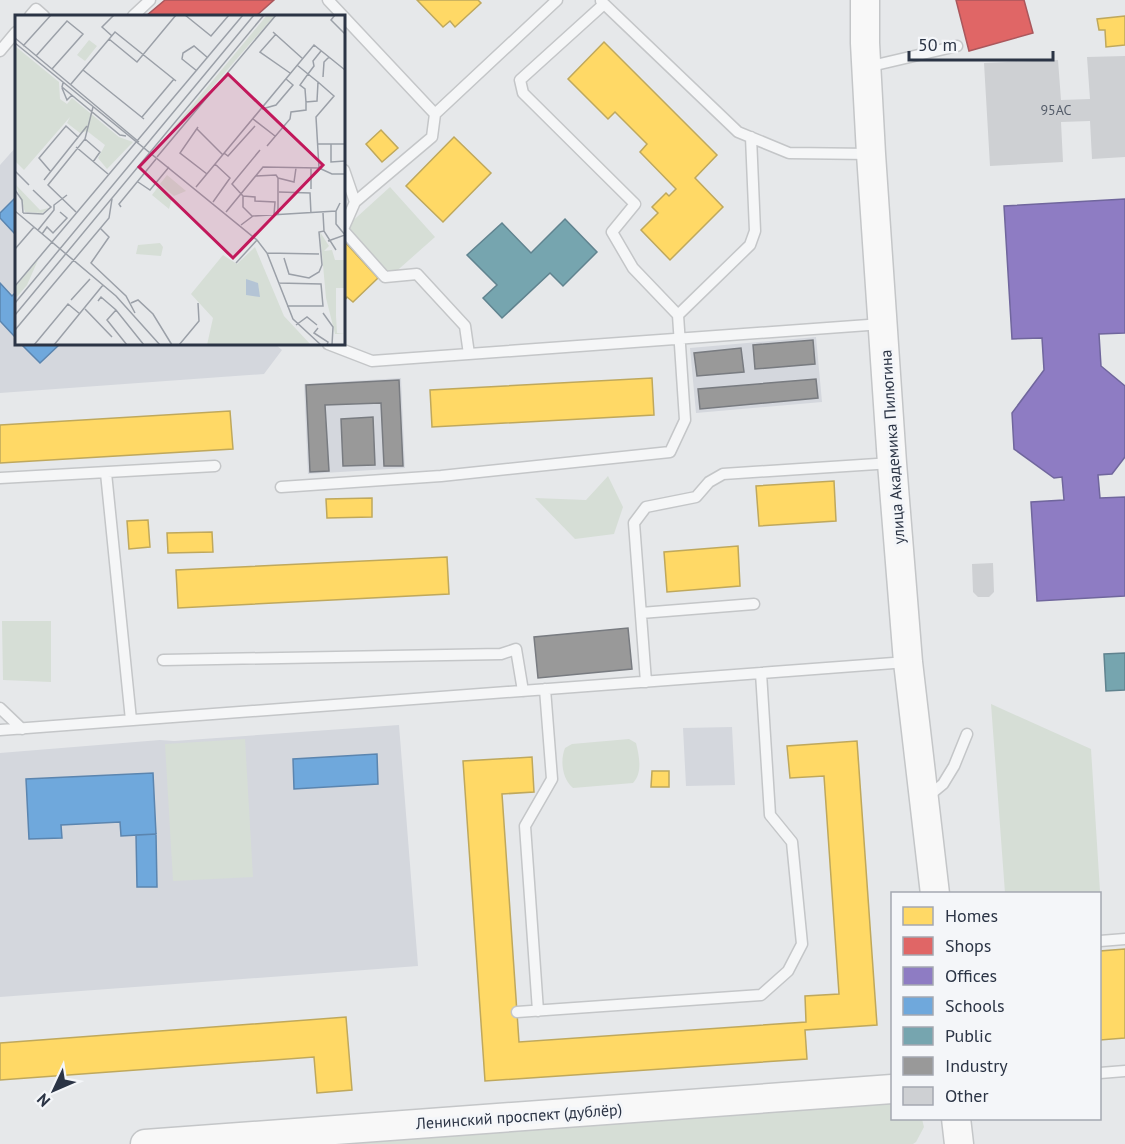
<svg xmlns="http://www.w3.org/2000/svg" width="1125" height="1144" font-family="'PT Sans',sans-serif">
	<rect width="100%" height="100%" fill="#e6e8ea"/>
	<!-- built -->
	<path fill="#d4d7dd" d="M16,147V344H275L282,350L264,374L0,393V165Z
		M816,337L822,402L696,413L690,348Z
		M401,378L405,468L308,474L304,384Z
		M399,725L418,966L0,997V753L160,740L174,741Z
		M732,727L735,785L686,786L683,728Z"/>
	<!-- green -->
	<path fill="#d6ded6" d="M390,187L435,237L391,276L347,226Z
		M608,476L623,507L614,534L575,539L535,498L586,500Z
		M2,621H51V682L3,680Z
		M991,704L1091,749L1101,907H1100V894L1005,893Z
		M245,739L253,877L173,881L165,744Z
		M629,739L636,743C639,755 643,773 633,783L573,788C562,779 560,760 565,748L572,744Z
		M892,1098V1118L922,1119L924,1127L916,1142L913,1144H274Z"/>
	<!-- homes -->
	<path fill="#ffd966" stroke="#bfa85c" stroke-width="1.5" d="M417,0H478L481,3L455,27L450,21L443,27Z
		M1125,16V45L1106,47L1105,30H1099L1097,19Z
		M604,42L717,155L695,178L723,207L670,260L641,230L658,213L652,207L666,193L669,196L676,189L640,152L647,144L615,112L608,119L568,79Z
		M381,130L398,148L382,162L366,144Z
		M454,137L491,173L443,222L406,186Z
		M344,241L378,278L353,302L347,297L344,301Z
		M652,378L654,415L432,427L430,390Z
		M230,411L233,449L0,463V425Z
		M834,481L836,521L759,526L756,486Z
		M372,498V517L327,518L326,499Z
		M148,520L150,547L129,549L127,521Z
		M212,532L213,552L168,553L167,533Z
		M738,546L740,586L667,592L664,552Z
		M447,557L449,594L178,608L176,570Z
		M857,741L877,1025L805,1030L807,1059L485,1081L463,761L532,757L534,792L502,794L519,1042L806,1022L805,996L839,994L824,776L790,778L787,746Z
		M652,771H669V787H651Z
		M1125,949V1038L1100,1040V951Z
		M346,1017L352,1090L317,1093L314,1057L0,1080V1043Z"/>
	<!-- shops -->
	<path fill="#e06666" stroke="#aa575c" stroke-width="1.5" d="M165,0H274L256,16H146Z
		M956,0H1024L1033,33L969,51Z"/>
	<!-- offices -->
	<path fill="#8e7cc3" stroke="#70669d" stroke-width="1.5" d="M1125,199V333L1099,334L1101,366L1125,386V457L1112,474L1098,475L1100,498L1125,497V596L1037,601L1031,502L1064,500L1062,477L1054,478L1014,449L1012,413L1044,370L1042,338L1012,339L1004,206Z"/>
	<!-- schools -->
	<path fill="#6fa8dc" stroke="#5b85af" stroke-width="1.5" d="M16,197V235L0,218V213Z
		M0,283L12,296L16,292V338L0,321Z
		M21,344H60L40,363Z
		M377,754L378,784L294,789L293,759Z
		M153,773L156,834L121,836L120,822L61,825L62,838L29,839L26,779Z
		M156,834L157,887H137L136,835Z"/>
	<!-- public -->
	<path fill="#76a5af" stroke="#60838f" stroke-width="1.5" d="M565,219L597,252L563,286L550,273L502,318L483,298L497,285L467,255L502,223L531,253Z
		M1125,653V690L1106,691L1104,654Z"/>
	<!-- industry -->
	<path fill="#999" stroke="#787b80" stroke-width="1.5" d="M813,340L815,364L755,369L753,345Z
		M741,348L744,372L697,376L694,353Z
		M816,379L818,398L700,409L698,389Z
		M399,380L403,466H384L381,403L325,405L329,471L310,472L306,385Z
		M373,417L375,465L343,466L341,419Z
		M628,628L632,669L538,678L534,637Z"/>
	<!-- building -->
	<path fill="#ced0d3" d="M1125,56V157L1092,159L1090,121L1061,122L1063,162L990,166L984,63L1058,60L1061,100L1090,99L1087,57Z
		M993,563L994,592L989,597H978L973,592L972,564Z"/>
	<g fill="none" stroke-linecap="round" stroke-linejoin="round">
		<defs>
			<path id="lane" d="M328,0L435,114
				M601,1L738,132L789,153L871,154
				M604,4L520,80L523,93L635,204L612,232L633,268L678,315
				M30,16L36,9L44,16
				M133,16L150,0
				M0,51L16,32
				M867,67L957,46
				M344,170L355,202L432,137L435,114L557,0
				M344,227L355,202
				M344,231L385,277L417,274L465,326L469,354
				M328,344L372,361L882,324
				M106,473L131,720
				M0,478L215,466
				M281,487L441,476L670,452L685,420L678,315L750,245L755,231L751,137
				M641,613L754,604
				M163,660L501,654L516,649L523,691
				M646,682L634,523L646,507L696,497L709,482L723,474L892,463
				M0,708L22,729
				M0,730L907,662
				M926,798L943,784L954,766L967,734
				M1100,941L1125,939
				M538,1011L525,826L552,779L545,689
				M517,1012L761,995L788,971L802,944L792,842L770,815L761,673
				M1100,1073L1125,1071"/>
			<path id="secondary" d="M865,0V43L871,154L892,463L908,662L935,894
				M956,1118L959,1144
				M145,1144L892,1089"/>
		</defs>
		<!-- lane casing -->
		<use href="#lane" stroke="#c4c6c8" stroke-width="13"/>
		<!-- secondary casing -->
		<use href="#secondary" stroke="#c4c6c8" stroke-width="31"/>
		<!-- lane -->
		<use href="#lane" stroke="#f5f6f7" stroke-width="10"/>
		<!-- secondary -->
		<use href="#secondary" stroke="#f8f8f8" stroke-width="28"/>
	</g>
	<g text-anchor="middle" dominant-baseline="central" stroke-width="6" stroke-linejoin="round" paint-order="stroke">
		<!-- number labels -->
		<g font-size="14" fill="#545c69">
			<text x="1056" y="110">95АС</text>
		</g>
		<!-- street labels -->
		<g font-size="16" fill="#2b3445" stroke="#f4f6f9">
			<text transform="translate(892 447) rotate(-94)">улица Академика Пилюгина</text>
			<text transform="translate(519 1116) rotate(-4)">Ленинский проспект (дублёр)</text>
		</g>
	</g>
	<!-- overview -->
	<g transform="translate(15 15)">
		<rect width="330" height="330" fill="#e6e8ea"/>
		<path d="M252,0H260L141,137V134ZM74,25L82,31L70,46L62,40ZM0,31L44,67L45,84L52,89L57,83L104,122L118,127L92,154L83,143L90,130L72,116L65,118L52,108L55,102L9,155L0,146ZM152,160L171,176L159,181L145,169ZM1,170L25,195L34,193L27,198L10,197ZM143,172L157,183L154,194L137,180ZM305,217L314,231L309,236L317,235L320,245H330V273H321V301L322,318L330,319H320L311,283ZM145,228L148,232L146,241L121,239L123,230ZM240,232L269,301L296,330H192L198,303L176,279L208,240L222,249ZM23,245L12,270L0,284V272Z" fill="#d6ded6"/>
		<path d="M231,264L243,268L245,282L231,280Z" fill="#b4c4d5"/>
		<path fill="none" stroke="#9ba0a8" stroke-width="1.5" d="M170,0L196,21L214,0M320,0L316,5L330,19M258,17L288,44M261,19L245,37L275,58M97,21L87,12L99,0M0,23L124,127M94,24L122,47L161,0M0,28L242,225L252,238L278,304L306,330M8,31L36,0M21,41L52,6L68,19L37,54M282,50L293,59L303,67L302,86L291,87L290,74L285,70L293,59L299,51L298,46L306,36M68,55L129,104M182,56L167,44L168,38L179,31L193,43M308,62L309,47L314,42M48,68L47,72L105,120L111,121M56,69L100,17L161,66M47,73L52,85L57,80M247,94L261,90L278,70L271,64M127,102L159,64M238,104L260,121M183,112L165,138L192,159M182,114L208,140M70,124L85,137L78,147M302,129H330M316,129V147L330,146M252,131L275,104L276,97L291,95V87M61,132L93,159M245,135L217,169L228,181L240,182V186L260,187L259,200M209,138L213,141L240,111M142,142L261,0M296,153V174M304,153L317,159H330M0,156L14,170M36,157L24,143L51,111L63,122M241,161L261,160L263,163M29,165L72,111M123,167L135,175L154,152M181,172L299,30L330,55M0,175L7,185L8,198M264,177L295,178L296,199M228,181V192L237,201M198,187L215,163L200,149M106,192L104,189L141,144M0,196L101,281L145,330M61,197L33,170L70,124L78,92M211,197L248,152L304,153L301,102L319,81L303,67M8,198L28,199L36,192L18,175M308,198L309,216M263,200V163L279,167L281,153M226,210L238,201L321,196L325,188M85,213L94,222L76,248L111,281L120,298M23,215L39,195V190L52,180M27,219L32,212L38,218L52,203L45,197M313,226L330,220L321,209V196M0,234L19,212M252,238L304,239M269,243L274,259L294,263L304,257L307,250L304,217L309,216L321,235M221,248L242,225M263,268L306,269L308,291H272M0,271L228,0M56,285L75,264M83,286L86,282L101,295L129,330M0,288L239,0M116,288L123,285L138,299L157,330M70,294L97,322M101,295L92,305L112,330M308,298L318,312L317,330M0,300L249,0M281,310L292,302L302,310M303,313L299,318L313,327L312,330M0,315L94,203L97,184M19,330L53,289L65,299M39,330L88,270M164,330L184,306L183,288"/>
		<path fill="#c2185b" fill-opacity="0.15" stroke="#c2185b" stroke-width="3" d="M213,59L308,150L218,243L124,152Z"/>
		<rect width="330" height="330" fill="none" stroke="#2b3445" stroke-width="3"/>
	</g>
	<!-- legend -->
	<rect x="891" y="892" width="210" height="228" fill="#f4f6f9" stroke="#a4a8b1" stroke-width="1.5"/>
	<rect x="903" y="907" width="30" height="18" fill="#ffd966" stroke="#a4a8b1" stroke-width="1.5"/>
	<text x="945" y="922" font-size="18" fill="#2b3445">Homes</text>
	<rect x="903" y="937" width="30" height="18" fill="#e06666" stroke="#a4a8b1" stroke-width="1.5"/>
	<text x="945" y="952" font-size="18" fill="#2b3445">Shops</text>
	<rect x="903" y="967" width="30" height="18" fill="#8e7cc3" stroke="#a4a8b1" stroke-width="1.5"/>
	<text x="945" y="982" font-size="18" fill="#2b3445">Offices</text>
	<rect x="903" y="997" width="30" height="18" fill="#6fa8dc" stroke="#a4a8b1" stroke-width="1.5"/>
	<text x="945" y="1012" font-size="18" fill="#2b3445">Schools</text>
	<rect x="903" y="1027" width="30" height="18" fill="#76a5af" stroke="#a4a8b1" stroke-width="1.5"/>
	<text x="945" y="1042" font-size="18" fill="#2b3445">Public</text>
	<rect x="903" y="1057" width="30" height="18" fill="#999999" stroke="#a4a8b1" stroke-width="1.5"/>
	<text x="945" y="1072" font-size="18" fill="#2b3445">Industry</text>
	<rect x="903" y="1087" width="30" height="18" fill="#ced0d3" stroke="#a4a8b1" stroke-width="1.5"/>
	<text x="945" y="1102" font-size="18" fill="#2b3445">Other</text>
	<!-- north arrow -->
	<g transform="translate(54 1090) rotate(226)" stroke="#f4f6f9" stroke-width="4.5" paint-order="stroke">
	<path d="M0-4.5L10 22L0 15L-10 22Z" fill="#2b3445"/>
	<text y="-9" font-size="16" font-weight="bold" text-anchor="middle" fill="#2b3445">N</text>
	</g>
	<!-- scale -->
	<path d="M909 51v9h144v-9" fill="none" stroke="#2b3445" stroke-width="3"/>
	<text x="918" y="51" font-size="18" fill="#2b3445" stroke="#f4f6f9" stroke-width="4.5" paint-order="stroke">50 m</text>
</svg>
